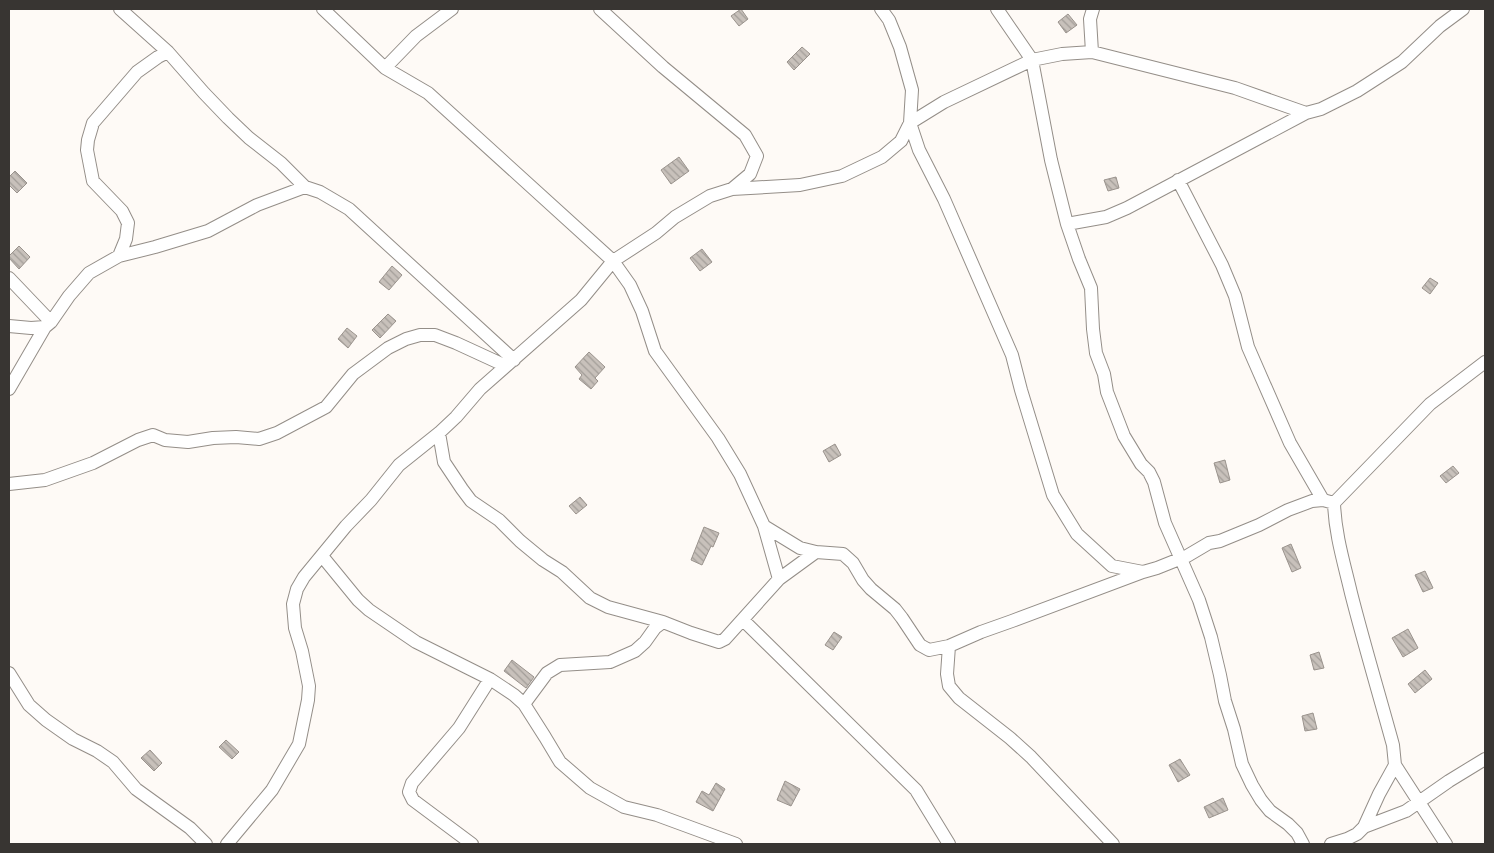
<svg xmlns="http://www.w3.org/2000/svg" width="1494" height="853" font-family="'Asap Condensed',sans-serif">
	<defs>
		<pattern id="building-back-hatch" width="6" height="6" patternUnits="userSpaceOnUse" patternTransform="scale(1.25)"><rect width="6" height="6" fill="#c8c1bb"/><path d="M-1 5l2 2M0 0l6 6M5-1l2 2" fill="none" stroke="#a39e99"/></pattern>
	</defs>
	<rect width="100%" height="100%" fill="#fefaf6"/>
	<!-- building -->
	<path fill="url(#building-back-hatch)" stroke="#9a938d" d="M741,9L748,19L739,26L731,16Z
		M1068,14L1077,25L1066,33L1058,22Z
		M802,47L810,54L794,70L787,62Z
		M679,157L689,171L671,184L661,170Z
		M15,171L27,183L17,193L9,185V177Z
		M1116,177L1119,188L1108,191L1104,180Z
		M19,246L30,257L19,269L9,258V256Z
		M702,249L712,262L700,271L690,258Z
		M392,266L402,275L389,290L379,282Z
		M1430,278L1438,283L1430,294L1422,288Z
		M388,314L396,321L380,338L372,330Z
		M347,328L357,336L348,348L338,339Z
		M589,352L605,367L595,378L598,381L591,389L579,379L582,375L575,367Z
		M835,444L841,455L829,462L823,451Z
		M1225,460L1230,480L1220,483L1214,463Z
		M1453,466L1459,473L1446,483L1440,476Z
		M580,497L587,505L576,514L569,506Z
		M704,527L719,533L713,547L711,546L702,565L691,560Z
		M1291,544L1301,568L1292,572L1282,548Z
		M1425,571L1433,588L1423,592L1415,575Z
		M1408,629L1418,648L1403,657L1392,638Z
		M834,632L842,637L833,650L825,645Z
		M1319,652L1324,668L1314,670L1310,655Z
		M512,660L534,677L526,688L504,671Z
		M1425,670L1432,679L1415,693L1408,684Z
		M1313,713L1317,729L1305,731L1302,716Z
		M226,740L239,752L232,759L219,747Z
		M150,750L162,763L154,771L141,758Z
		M1180,759L1190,775L1178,782L1169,765Z
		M785,781L800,789L791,806L777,800Z
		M716,783L725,789L713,811L696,802L702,791L709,795Z
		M1223,798L1228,810L1209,818L1204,807Z"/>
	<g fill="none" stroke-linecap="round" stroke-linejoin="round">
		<defs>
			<path id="minor" d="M120,9L168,52L204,93L228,118L249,138L281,163L305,187
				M323,9L385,68L428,93L613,261L630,285L642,311L655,351L718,438L740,474L764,526L800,548L816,552L843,554L853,563L863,580L871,589L895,609L902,618L920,645L929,650L949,646L981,632L1012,621L1143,572
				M600,9L663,67L745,135L757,156L750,174L732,189
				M881,9L889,20L900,47L912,90L910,123L919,150L944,199L1012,355L1021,390L1053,495L1077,534L1112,566L1143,572L1157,568L1187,556L1209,543L1220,541L1259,525L1288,510L1312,501L1323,500L1334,503
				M997,9L1032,60L1051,160L1067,224L1079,259L1091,288L1093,329L1096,353L1104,374L1107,392L1124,436L1141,464L1149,472L1154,482L1165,523L1199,600L1211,637L1220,675L1225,701L1234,729L1242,764L1252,785L1261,800L1270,811L1288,824L1297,833L1303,844
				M1092,52L1090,19L1093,9
				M385,68L416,36L452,9
				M1178,180L1222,265L1235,296L1248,347L1290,443L1323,500
				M1067,224L1106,217L1127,208L1306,113
				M119,256L126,239L128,223L122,211L93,181L87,150L88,140L93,123L137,72L158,57L168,52
				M9,278L51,322
				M9,326L31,328L45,327L51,322L69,296L89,273L119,256L155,247L208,231L257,205L305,187L320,192L349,209L514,360
				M9,389L45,327
				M439,433L444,462L462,489L471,501L499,520L520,541L543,560L562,572L590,598L608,607L663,622
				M9,484L45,480L93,463L138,440L153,435L165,440L188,442L213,438L236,437L259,439L277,433L326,407L353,374L388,348L406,339L420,335H435L456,343L506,366
				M764,526L779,579
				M322,556L358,600L369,610L416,642L490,679L514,695L524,704L545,737L560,762L590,788L624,807L657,815L736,844
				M743,620L916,790L949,844
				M949,646L947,674L949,686L959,698L1010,738L1031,757L1113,844
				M9,673L29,705L46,720L73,739L97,751L113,762L136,789L190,828L206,844
				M524,704L547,673L560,665L610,662L635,651L645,642L655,628L663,622L691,633L719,642L725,639L779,579L816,552
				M1395,765L1446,844
				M1364,827L1406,811L1449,781L1485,759
				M227,844L272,790L299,744L308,700L309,686L302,651L295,628L293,604L297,589L304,577L346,526L371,500L399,465L439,433L456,417L480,389L581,300L613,261L656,233L675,217L710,196L732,189L800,185L842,176L882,157L901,141L910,123L944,102L1032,60L1062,54L1092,52L1235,88L1306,113L1321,109L1357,91L1402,62L1440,26L1463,9
				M472,844L413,800L409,792L412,783L459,728L490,679
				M1331,844L1347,839L1357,834L1364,827L1379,794L1395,765L1393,745C1379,694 1364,644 1351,593C1344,563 1335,534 1334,503L1430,404L1485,362"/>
		</defs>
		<!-- minor casing -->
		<use href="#minor" stroke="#948e88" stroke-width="14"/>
		<!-- minor -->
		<use href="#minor" stroke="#fff" stroke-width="12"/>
	</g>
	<!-- border -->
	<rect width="1494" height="853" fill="none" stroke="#383532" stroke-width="20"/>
</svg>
